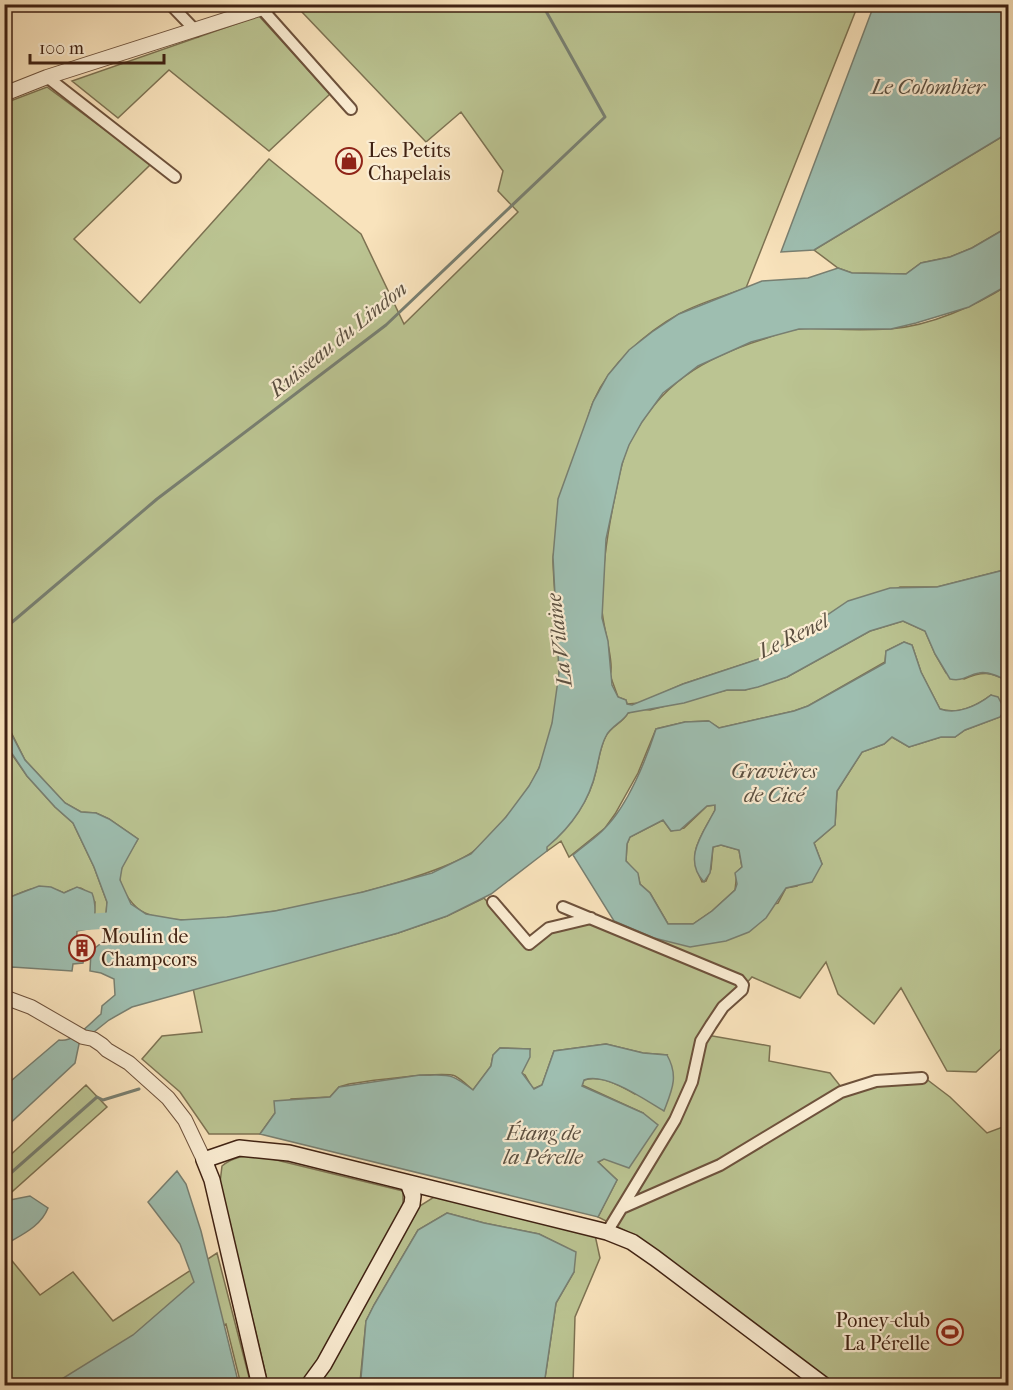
<svg xmlns="http://www.w3.org/2000/svg" width="1013" height="1390" font-family="'IM FELL French Canon',serif">
	<rect width="100%" height="100%" fill="#f9e3bc"/>
	<filter id="stains"><feTurbulence type="fractalNoise" baseFrequency=".00333" numOctaves="4"/><feColorMatrix values="0 0 0 0 .2 0 0 0 0 .09 0 0 0 0 .02 0 0 0 .5 -.17"/></filter>
	<radialGradient id="worn" r=".72"><stop offset=".6" stop-color="#630" stop-opacity="0"/><stop offset="1" stop-color="#630" stop-opacity=".3"/></radialGradient>
	<!-- green -->
	<path fill="#bbc492" stroke="#7d7252" stroke-width="1.5" d="M317,4L858,5L746,288C724,296 699,303 679,314C645,333 610,364 594,400C585,420 579,457 573,480C567,501 553,542 553,561C554,598 560,635 559,672C559,702 551,743 538,770C531,786 519,802 507,816C498,827 481,848 468,855C419,885 196,939 145,913C134,908 121,891 120,879C119,865 132,850 138,839L109,819L96,813L81,812L65,803L25,760L5,720V103L47,87L151,164L74,239L140,303L269,159L361,234L404,324L518,212L498,191L503,171L461,112L426,142L301,11Z
		M259,16L330,94L269,151L169,70L118,118L72,81Z
		M1008,133V227L972,248L950,257L921,263L906,274L852,273L838,268L814,250Z
		M1008,285V569L937,587H900L792,640L765,657L683,684L640,703L627,704L626,700L618,697L610,675C615,665 602,623 602,609C601,572 607,536 614,501C618,482 621,461 629,444C659,384 703,358 764,339C776,335 787,330 799,329C810,327 820,329 831,329C850,330 871,330 890,329C930,326 975,306 1008,285Z
		M903,621L925,631L935,654L946,673L964,679C983,671 990,672 1008,681V1056L1001,1049L976,1072L947,1071L901,988L874,1024L838,994L826,962L800,998L752,977L701,1034L770,1046L769,1061L830,1073L841,1087L921,1075L950,1097L987,1133L1008,1125V1385H837L651,1248L626,1231L598,1217L617,1180L598,1162L604,1159L643,1113L582,1085L584,1080C600,1074 621,1086 635,1094L667,1055L643,1053L606,1044L554,1051L542,1085L533,1089L525,1075L521,1073L530,1049L500,1048L493,1055L491,1066L473,1090C468,1086 461,1079 455,1076C443,1071 367,1081 349,1084L339,1087L330,1097L291,1099L275,1113L260,1134H209L180,1092L142,1059L162,1036L202,1032L193,988L398,933L447,916L484,898L526,948L551,930L593,922L614,921L654,938L778,903L786,888L797,886L822,864L814,843L835,825L837,791L862,752L884,744L892,737L909,747L941,737H955L965,730L1000,717L1005,710L991,695C976,706 958,715 940,709L921,672L912,645L904,642L886,651L885,662L808,706L794,711L719,728L708,721L685,722L656,729L638,773L615,814L605,828L569,857L561,841L547,851L546,847C570,827 589,803 596,771C599,759 600,747 606,736C611,726 623,723 628,713L641,709L650,710L727,690H745L787,677L870,631Z
		M4,743L27,776L55,807L73,823L94,867L107,902L106,917H94L95,902C83,887 82,884 64,893C39,881 29,890 5,899Z
		M715,805V810C701,838 686,850 702,882L706,881L711,869L713,847L721,845L739,850L742,867L737,872L735,890L712,911L693,924H668L650,893L640,884L638,875L626,861L627,844L630,837L663,820L671,831L684,828L707,806Z
		M86,1085L107,1107L5,1198V1160Z
		M256,1155L403,1191V1210L309,1378L299,1385L268,1384L220,1183L222,1166C233,1157 243,1156 256,1155Z
		M434,1197L595,1235L600,1258L575,1317L573,1385H544L556,1303L574,1272L567,1248L539,1234L484,1223L447,1213L418,1230L374,1305L366,1321L360,1382L355,1385L316,1386L415,1209Z
		M4,1251L40,1295L73,1272L113,1321L217,1253L251,1385H241L226,1324L167,1351L112,1385H5Z"/>
	<!-- water -->
	<path fill="#9ebeb0" stroke="#787f71" stroke-width="1.5" fill-rule="evenodd" d="M874,5H1008V133L814,250L781,252Z
		M1008,227V285L969,307L916,323L891,329H799L751,342L698,366L663,393L642,422L629,445L622,464L606,539L602,618L608,641L612,685L618,697L626,700L627,704L632,705L683,684L765,657L848,601L890,588L937,587L1008,569V681C1000,677 988,671 979,673C967,675 963,682 950,679L935,654L925,631L903,621L870,631L787,677L758,687L745,690H727L684,703L628,713C623,722 611,726 606,736C600,747 599,759 596,771C589,802 571,827 547,847V851L491,894L447,916L398,933L132,1007L109,1020L79,1044L75,1063L5,1128V1086L59,1040C74,1043 90,1023 101,1014L102,1006L115,995L114,979L101,973L90,971L91,951L104,941L109,930L105,924L107,902L94,867L73,823L55,807L27,776L5,743L4,720L25,760L65,803L81,812L96,813L109,819L138,839L122,868L120,880L131,904L146,914L181,920L227,917L275,911L363,892L432,873L471,854L506,817L529,786L539,768L552,723L559,673L553,557L558,499L593,402L608,375L629,350L652,332L679,314L762,281L808,278L838,268L852,273L906,274L921,263L950,257L972,248Z
		M904,642L912,645L921,672L940,709C957,715 977,706 991,695L998,697L1005,710L1000,717L965,730L955,737H941L909,747L892,737L884,744L862,752L837,791L835,825L814,843L822,864L812,882L786,888L766,918L749,932L726,941L690,947L654,938L614,921L573,855C583,846 596,838 605,828C628,805 646,760 656,729L685,722L709,721L719,728L794,711L808,706L885,663L886,651ZM715,805V810C703,833 682,859 704,882L710,873L713,847L721,845L739,850L742,867L735,873L737,884L735,890L712,911L693,924H668L650,893L640,884L638,873L626,861L627,844L630,837L663,820L671,831L680,830L707,806Z
		M39,886L51,887L64,893L77,887L92,893C96,903 96,918 92,928L77,931L76,957H84L83,963L73,964L72,971L12,967L5,973V899Z
		M606,1044L643,1053L667,1055C679,1076 672,1090 664,1111C645,1100 606,1072 584,1080L582,1086L643,1113L658,1125L629,1168L604,1159L598,1162L617,1180L598,1217L260,1134L275,1113L274,1101L330,1097L339,1087L420,1075C450,1076 448,1071 473,1090L491,1066L493,1055L500,1048L530,1049V1057L522,1073L534,1089L542,1085L554,1051Z
		M177,1171L186,1184L201,1231L239,1385H52L133,1335L194,1282L180,1244L148,1202Z
		M30,1196L48,1208C41,1226 23,1234 8,1243L5,1242V1203L10,1200Z
		M447,1213L484,1223L539,1234L576,1252L574,1272L556,1303L544,1385H355L361,1378L366,1321L374,1305L418,1230Z"/>
	<g fill="none" stroke-linecap="round" stroke-linejoin="round">
		<!-- stream -->
		<path stroke="#787f71" stroke-width="3" d="M4,629L157,499L386,325L605,117L542,4
			M4,1179L97,1097L103,1100L139,1089"/>
		<!-- river -->
		<path stroke="#9ebeb0" stroke-width="16" d="M73,923L115,920L125,927"/>
		<defs>
			<path id="minor" d="M170,4L196,31
				M262,9L351,109
				M47,77L175,177
				M493,902L529,944L549,928L591,918
				M563,907L739,980L743,985L742,990L723,1007L711,1025L701,1041L692,1082L675,1120L607,1232
				M624,1207L720,1165L841,1092L876,1081L922,1078"/>
			<path id="tertiary" d="M4,94L47,77L275,4
				M4,997L31,1007L83,1037L93,1039L102,1045L107,1050L129,1063L168,1098L185,1120L204,1160"/>
			<path id="secondary" d="M260,1386L212,1180L204,1160L239,1148L289,1153L607,1232L632,1242L655,1258L825,1386
				M308,1386L324,1364L412,1204L413,1196L408,1183"/>
		</defs>
		<!-- minor casing -->
		<use href="#minor" stroke="#6e523c" stroke-width="14"/>
		<!-- tertiary casing -->
		<use href="#tertiary" stroke="#6e523c" stroke-width="16"/>
		<!-- secondary casing -->
		<use href="#secondary" stroke="#3f2112" stroke-width="18"/>
		<!-- minor -->
		<use href="#minor" stroke="#fbedd3" stroke-width="10"/>
		<!-- tertiary -->
		<use href="#tertiary" stroke="#fbedd3" stroke-width="14"/>
		<!-- secondary -->
		<use href="#secondary" stroke="#fbedd3" stroke-width="15"/>
	</g>
	<!-- icons -->
	<defs>
		<symbol id="shop-ring" viewBox="-11 -11 22 22"><circle r="9.5" fill="#fbedd3" stroke="#8f2418" stroke-width="1.5"/><path d="M-5-2.5h2.3a2.7 3.5 0 0 1 5.4 0H5L5.5 6h-11ZM-1.5-2.5h3a1.5 2.3 0 0 0-3 0Z" fill="#8f2418"/></symbol>
		<symbol id="building-ring" viewBox="-11 -11 22 22"><circle r="9.5" fill="#fbedd3" stroke="#8f2418" stroke-width="1.5"/><path d="M-4-6H4V6H1V3H-1V6H-4ZM-2.5-4.3h1.7v1.8h-1.7ZM.8-4.3h1.7v1.8H.8ZM-2.5-1h1.7V.8h-1.7ZM.8-1h1.7V.8H.8Z" fill="#8f2418"/></symbol>
		<symbol id="stadium-ring" viewBox="-11 -11 22 22"><circle r="9.5" fill="#fbedd3" stroke="#8f2418" stroke-width="1.5"/><path d="M0-5a6.5 5 0 1 0 0 10a6.5 5 0 1 0 0-10ZM-3.5-1.8h7v3.6h-7Z" fill="#8f2418"/></symbol>
	</defs>
	<g fill-rule="evenodd">
		<use href="#shop-ring" x="334" y="146" width="30" height="30"/>
		<use href="#building-ring" x="67" y="933" width="30" height="30"/>
		<use href="#stadium-ring" x="935" y="1317" width="30" height="30"/>
	</g>
	<g text-anchor="middle" dominant-baseline="central" stroke-width="4.5" stroke-linejoin="round" paint-order="stroke">
		<!-- poi labels -->
		<g font-size="20" fill="#3f2112" stroke="#fbedd3" text-anchor="start">
			<text x="368" y="150">Les Petits<tspan x="368" dy="23">Chapelais</tspan></text>
			<text x="101" y="936">Moulin de<tspan x="101" dy="23">Champcors</tspan></text>
			<text x="930" y="1320" text-anchor="end">Poney-club<tspan x="930" dy="23">La Pérelle</tspan></text>
		</g>
		<!-- water labels -->
		<g font-size="21" font-style="italic" fill="#5c5041" stroke="#fbedd3">
			<text x="928" y="87">Le Colombier</text>
			<text transform="translate(338 339) rotate(-39)">Ruisseau du Lindon</text>
			<text transform="translate(793 636) rotate(-26)">Le Renel</text>
			<text transform="translate(559 640) rotate(-97)">La Vilaine</text>
			<text x="774" y="771">Gravières<tspan x="774" dy="24">de Cicé</tspan></text>
			<text x="543" y="1133">Étang de<tspan x="543" dy="24">la Pérelle</tspan></text>
		</g>
	</g>
	<!-- margin -->
	<rect width="1013" height="1390" fill="none" stroke="#f9e3bc" stroke-width="24"/>
	<rect x="6" y="6" width="1001" height="1378" fill="none" stroke="#3f2112" stroke-width="3"/>
	<rect x="12" y="12" width="989" height="1366" fill="none" stroke="#3f2112" stroke-width="1.5"/>
	<!-- scale -->
	<path d="M30 54v9h134v-9" fill="none" stroke="#3f2112" stroke-width="3"/>
	<text x="39" y="54" font-size="18" fill="#3f2112" stroke="#fbedd3" stroke-width="4.5" paint-order="stroke">100 m</text>
	<rect width="100%" height="100%" filter="url(#stains)"/>
	<rect width="100%" height="100%" fill="url(#worn)"/>
</svg>
